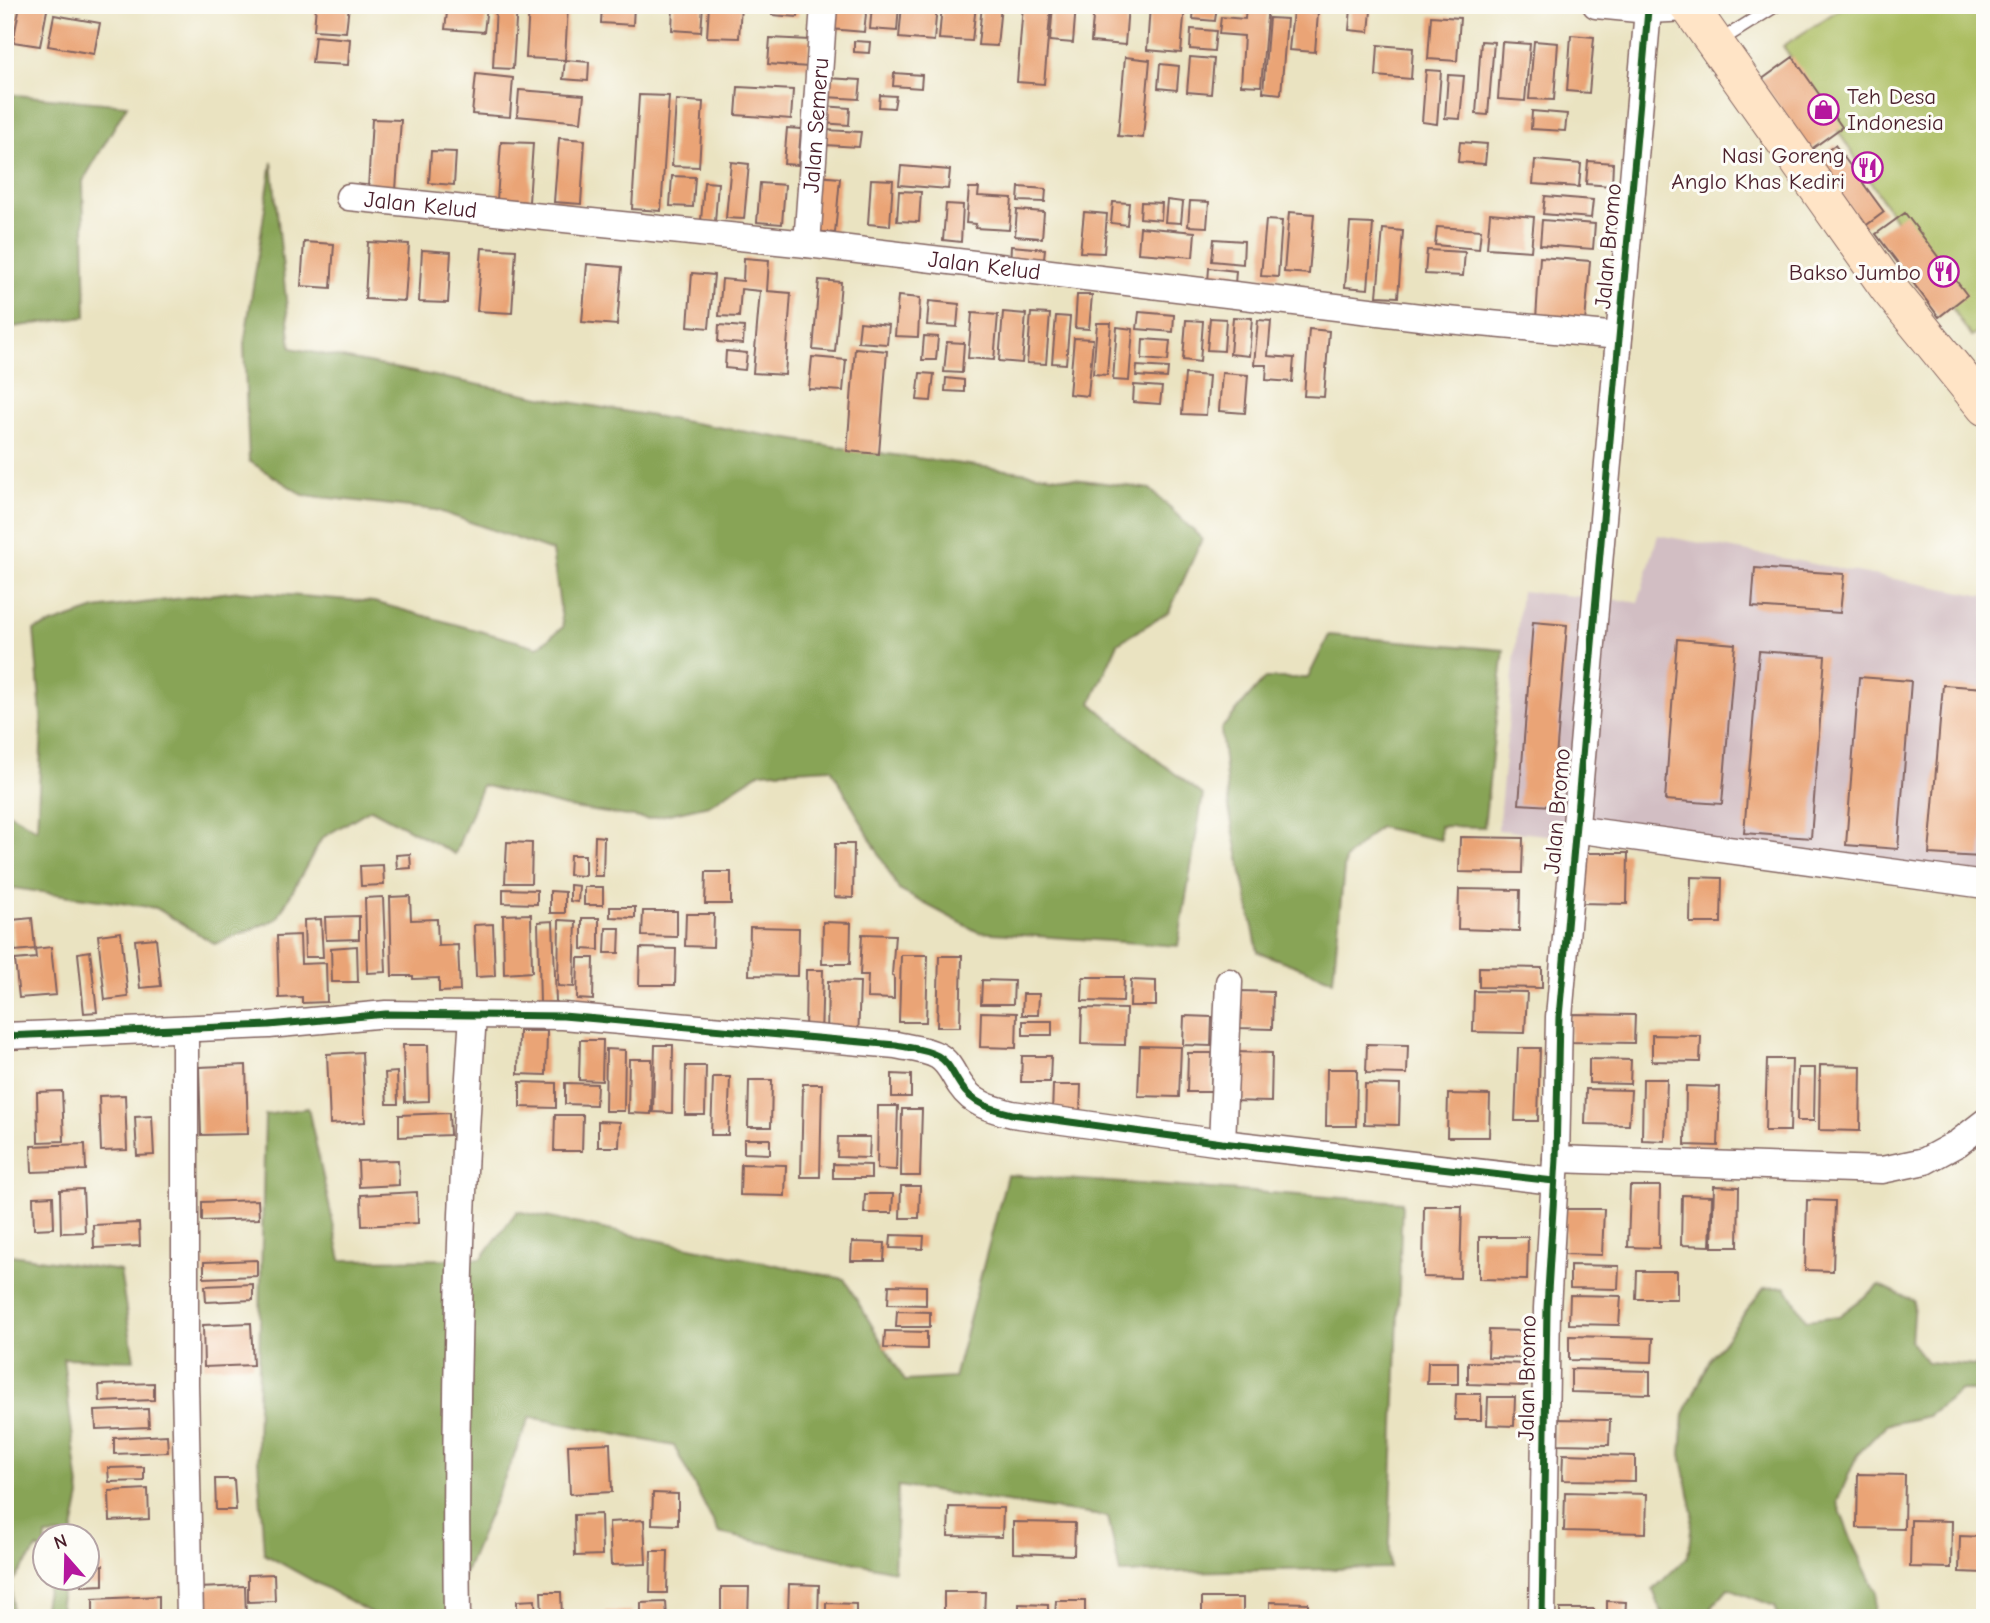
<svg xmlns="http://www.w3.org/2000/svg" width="1990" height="1623" font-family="'Comic Neue',sans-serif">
	<rect width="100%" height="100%" fill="#fdfcf7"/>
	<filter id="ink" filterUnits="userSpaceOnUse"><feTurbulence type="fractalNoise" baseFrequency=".0143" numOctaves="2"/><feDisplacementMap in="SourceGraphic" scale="14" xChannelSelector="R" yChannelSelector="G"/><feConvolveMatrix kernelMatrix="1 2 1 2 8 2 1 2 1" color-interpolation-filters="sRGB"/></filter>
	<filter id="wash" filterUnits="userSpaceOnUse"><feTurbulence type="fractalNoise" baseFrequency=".00686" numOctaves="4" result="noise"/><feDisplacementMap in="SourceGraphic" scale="28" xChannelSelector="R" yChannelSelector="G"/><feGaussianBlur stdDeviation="1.57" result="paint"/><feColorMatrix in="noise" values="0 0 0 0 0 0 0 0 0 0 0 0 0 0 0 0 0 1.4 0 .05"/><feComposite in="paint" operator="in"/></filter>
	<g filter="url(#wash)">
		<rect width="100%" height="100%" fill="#eae3c1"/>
		<!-- industrial -->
		<path fill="#d2bec3" d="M1658,535L1985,596V881L1498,830L1521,591L1638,602Z"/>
		<!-- green -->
		<path fill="#abbd61" stroke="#7a6e46" stroke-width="2" d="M1846,5H1985V328L1971,337L1783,46Z"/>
		<!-- forest -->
		<path fill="#88a457" stroke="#696241" stroke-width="2" d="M5,94L127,105L83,181L86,317L5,328Z
			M272,162L291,348L557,400L849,449L1150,489L1202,539L1169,612L1118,643L1091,703L1152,756L1203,795L1178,946L978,932L899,890L831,768L761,772L709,805L647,819L566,807L482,785L455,854L371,809L322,838L277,919L215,944L156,908L5,887V811L37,829L42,727L34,630L95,609L239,591L374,602L538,647L563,627L552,551L436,510L303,495L249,461L244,345Z
			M1329,635L1504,650L1484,827L1440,826L1441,840L1379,827L1345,859L1333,980L1258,952L1229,809L1221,729L1265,678H1308Z
			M308,1108L341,1260L481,1259L517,1211L844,1279L905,1381L954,1378L1007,1175L1402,1202L1389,1568L1120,1573L1108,1517L898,1486L894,1571L719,1533L674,1446L530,1417L446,1618H380L264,1554L257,1444L265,1115Z
			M5,1254L120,1271L134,1360L63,1358L80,1496L72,1535L46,1536L45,1553L38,1548L12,1582V1618H5Z
			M1880,1285L1914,1301L1911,1342L1927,1362L1975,1366L1985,1360V1391H1961L1928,1416L1886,1425L1857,1455L1837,1502L1854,1547L1876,1592L1873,1618H1778L1774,1606L1728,1588L1703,1618H1664L1653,1590L1688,1556L1693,1513L1681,1454L1684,1414L1711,1358L1764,1288L1786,1287L1806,1320L1839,1316Z
			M49,1578H65L60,1602L66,1618H42Z"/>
		<g id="blocks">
			<!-- building -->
			<path fill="#eaa476" d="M5,5H14L10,35L5,34Z
				M20,5H48L40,46L13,42Z
				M316,5H349L346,32L314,30Z
				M448,5L487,6L484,32L445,29Z
				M496,5H517L513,69L493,68Z
				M529,5H568L565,60L589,62L588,81L563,79L565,60L526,58Z
				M602,5H634L633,25L601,23Z
				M673,5H703L701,32L672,30Z
				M709,5H741L739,38L707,37Z
				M773,5H799L798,17L772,15Z
				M832,5H867L864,32L830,29Z
				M872,5H899L897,31L870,29Z
				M902,5H937L934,41L899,38Z
				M942,5H976L972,41L939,39Z
				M982,5H1001L997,46L978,45Z
				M1023,5H1051L1044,84L1017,82Z
				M1053,5H1076L1073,43L1050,41Z
				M1094,5H1128L1125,45L1091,42Z
				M1150,5H1185L1181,53L1147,50Z
				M1194,5H1217L1215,21L1193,19Z
				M1246,5H1268L1261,86L1241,85L1244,36L1219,34L1221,17L1245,19Z
				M1351,9L1371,11L1369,32L1349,30Z
				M1293,11L1318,13L1315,52L1289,50Z
				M54,15L100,23L94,54L48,46Z
				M1431,16L1460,18L1457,61L1428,59Z
				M1269,18L1287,19L1281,94L1263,92Z
				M1191,29L1216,31L1214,51L1190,49Z
				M1571,35L1594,37L1589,93L1567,91Z
				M315,36L350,39L348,65L312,63Z
				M770,38L810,40L808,67L768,64Z
				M854,41L870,42L869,53L854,52Z
				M1481,41L1494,42L1488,115L1476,114Z
				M1534,41L1558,43L1554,100L1529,99Z
				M1502,42L1530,44L1525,101L1498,99Z
				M1378,45L1413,48L1411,79L1376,76Z
				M1125,57L1150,60L1143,138L1118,136Z
				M1190,57L1214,59L1211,94L1187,92Z
				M1793,57L1842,127L1810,150L1761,80Z
				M1160,64L1179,66L1177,90L1158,88Z
				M1426,70L1441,71L1437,124L1422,122Z
				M894,73L922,75L921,88L893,86Z
				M476,74L513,78L510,117L472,114Z
				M1448,75L1464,76L1460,119L1445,118Z
				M827,78L861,80L859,99L826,97Z
				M738,87L793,90L791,119L736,115Z
				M519,90L584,95L581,122L517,116Z
				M639,95L669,96L661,211L632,209Z
				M880,95L896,96L894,108L879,107Z
				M676,100L703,102L699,167L672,166Z
				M822,106L850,108L849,125L821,123Z
				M1532,111L1567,114L1565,131L1531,129Z
				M372,119L401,120L396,190L368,189Z
				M787,128L801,129L798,165L784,164Z
				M826,130L861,132L859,147L825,145Z
				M559,138L585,140L581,204L554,202Z
				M501,142L533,143L529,202L497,200Z
				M1460,142L1487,144L1485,164L1458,162Z
				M1835,145L1884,212L1864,227L1815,160Z
				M431,151L456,152L454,185L429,183Z
				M1535,160L1581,164L1579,187L1533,184Z
				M1588,161L1613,163L1612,186L1586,184Z
				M731,162L749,164L744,219L726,218Z
				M901,166L950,170L948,189L899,185Z
				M672,176L695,177L693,207L670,206Z
				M816,176L840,178L835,233L812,231Z
				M871,179L893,180L890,226L868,224Z
				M704,182L718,183L715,222L701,221Z
				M760,183L785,185L782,224L757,222Z
				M1019,187L1046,189L1045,202L1018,201Z
				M969,188H979L978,196L1012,198L1009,230L975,228L976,224L966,223Z
				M899,191L921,192L919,222L897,221Z
				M1545,196L1593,200L1591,218L1543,214Z
				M1167,200L1183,202L1181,223L1165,222Z
				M1190,201L1209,202L1207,227L1188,226Z
				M1113,202L1129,203L1127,225L1111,223Z
				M1141,202L1162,203L1161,220L1140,218Z
				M946,204L963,205L961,242L943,240Z
				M1017,210L1044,212L1042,238L1015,236Z
				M1084,212L1107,214L1104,253L1080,252Z
				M1289,212L1314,214L1309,274L1284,272Z
				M1490,213L1534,217L1531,251L1487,248Z
				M1905,213L1967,295L1939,317L1876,234Z
				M1266,220L1282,221L1278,277L1261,276Z
				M1542,220L1595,224L1593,249L1540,245Z
				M1350,223L1373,224L1368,289L1345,287Z
				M1140,227L1195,232L1193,257L1138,253Z
				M1437,227L1481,230L1479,249L1435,245Z
				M1383,229L1403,231L1398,297L1377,296Z
				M1214,239L1244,241L1243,264L1212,261Z
				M304,242L334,244L331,288L301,286Z
				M368,242L409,244L405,301L365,299Z
				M1011,246L1045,249L1043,267L1010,265Z
				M482,248L516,250L512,313L477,311Z
				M422,250L451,252L448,303L419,302Z
				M1427,250L1465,252L1463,276L1425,274Z
				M1540,257L1590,261L1585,323L1536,319Z
				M744,258L769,260L767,291L791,293L785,375L753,373L760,291L741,289L739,317L719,316L722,279L743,281Z
				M587,264L622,267L617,325L582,322Z
				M1209,268L1236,271L1235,284L1208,282Z
				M692,273L714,275L709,328L688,326Z
				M819,280L841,282L835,352L813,350Z
				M1077,295H1092L1089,329L1075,328Z
				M898,296L920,298L918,337L895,336Z
				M929,301L959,304L957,327L927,325Z
				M1003,312L1026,314L1022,363L999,361Z
				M1139,312L1174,315L1173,332L1137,329Z
				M972,313L998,315L994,360L968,358Z
				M1031,313L1050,314L1046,364L1027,363Z
				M1056,316L1070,317L1066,364L1052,363Z
				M1233,317L1252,318L1249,356L1230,354Z
				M1210,318L1226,319L1224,351L1207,350Z
				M1186,320L1203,321L1200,362L1183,360Z
				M1258,320L1271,321L1268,356L1294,358L1292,382L1266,380L1267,365H1254Z
				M860,322L889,325L887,344L858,342Z
				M1097,323H1111L1107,375L1093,374Z
				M719,325L744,327L743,344L718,342Z
				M1117,327L1133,329L1129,381L1113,380Z
				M1309,329L1329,331L1324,397L1304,396Z
				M924,336L938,337L936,360H922Z
				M1074,338L1093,339L1088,396L1069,394Z
				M1143,339L1170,341L1168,361L1142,359Z
				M947,342L964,343L962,373L944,372Z
				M855,348L887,351L879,454L847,451Z
				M726,351L747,353L745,370L725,368Z
				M812,357L846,360L843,391L809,389Z
				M1137,366L1168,368L1167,378L1136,376Z
				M920,373L934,374L931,401L917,400Z
				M1222,373L1248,375L1245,413L1219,411Z
				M1185,374L1209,376L1206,415L1182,414Z
				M946,378L964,380V392L945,391Z
				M1134,385L1162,387L1160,404L1133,402Z
				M1755,568L1844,574L1840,613L1752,607Z
				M1533,622L1567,625L1552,806L1519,804Z
				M1677,639L1735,644L1722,804L1665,800Z
				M1759,651L1825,656L1811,838L1744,833Z
				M1859,677L1911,681L1898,849L1846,845Z
				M1943,685L1985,688V815L1981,857L1929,854Z
				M595,836L604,837L603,876H594Z
				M1460,837L1523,838L1522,873L1459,872Z
				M507,842L532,843L531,883H505Z
				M835,844H854L853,898L834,897Z
				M1581,853H1628L1627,904L1580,903Z
				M410,854L411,868L397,869L396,855Z
				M570,855H585V876L569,875Z
				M383,865L384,885L361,886L360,866Z
				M706,872H731V904H705Z
				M1691,877L1722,878L1721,923H1690Z
				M570,885L579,886L578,902L570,901Z
				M584,887H603V905H584Z
				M503,889L537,890V904L503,903Z
				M1459,889L1520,890L1519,931L1458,929Z
				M550,891L565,892V913H550Z
				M410,896L411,920L437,919L438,946L458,945L460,991L439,992V978L413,979V976H392L390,897Z
				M383,897L386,972L367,973L365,898Z
				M610,907H635V918L610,917Z
				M643,911H677V937L642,936Z
				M531,914L532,972L504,974L503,915Z
				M686,914H714L713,947L685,946Z
				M359,916V939L326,940L325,917Z
				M32,918L35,949L51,947L56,995L19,998L15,960L36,958L35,949L15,951L12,920Z
				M582,918H599V950L582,949Z
				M321,919L323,957H305L304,920Z
				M559,920L576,921L574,987L558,986Z
				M553,921L556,1002L540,1003L538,922Z
				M823,922L851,923L850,964H822Z
				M493,924L495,976L476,977L474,925Z
				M750,927L799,928L798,976L749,975Z
				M606,928H620L619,953H605Z
				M121,932L128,997L105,1000L98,935Z
				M862,934L895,935L892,975L894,976V999L867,998L868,975H860Z
				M300,935L301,964L326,963L327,1002L302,1003V997L279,998L277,936Z
				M156,938L161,986L140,988L135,940Z
				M357,946L358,982H332L331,948Z
				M640,948L676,949L675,985H639Z
				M90,951L97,1012L84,1013L78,953Z
				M901,955H928L926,1022H899Z
				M939,956H962L960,1027H937Z
				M578,958H594L593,1000L577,999Z
				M1479,967L1542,968V988L1479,987Z
				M806,970H823L821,1037H805Z
				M1083,977H1124L1123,1002L1082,1001Z
				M982,980L1014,981L1013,1004H981Z
				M1131,980L1156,981V1006H1130Z
				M828,981L860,982L858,1042L827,1041Z
				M1240,991L1273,992L1272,1029L1239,1028Z
				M1474,991L1527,992L1525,1033L1473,1032Z
				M1023,994H1039L1038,1015H1022Z
				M1082,1008L1126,1009L1125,1045L1081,1044Z
				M981,1012L1017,1013L1016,1048L980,1047Z
				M1571,1014L1635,1015L1634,1043L1570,1042Z
				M1184,1016L1212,1017L1211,1046L1183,1045Z
				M1023,1021H1052V1035H1023Z
				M519,1031H547L546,1075L518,1074Z
				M1652,1035L1701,1036L1700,1062L1652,1061Z
				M580,1040H603L602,1081L579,1080Z
				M1367,1044L1408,1045L1407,1074L1366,1073Z
				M403,1045H428L429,1101L405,1102Z
				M655,1045H673L672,1113L653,1112Z
				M1140,1046L1181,1047L1179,1097L1138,1096Z
				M1518,1048H1540L1538,1121H1515Z
				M606,1049L625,1050L624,1111H605Z
				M362,1052L365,1122L330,1124L327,1054Z
				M1232,1052L1272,1053L1271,1102L1230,1101Z
				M1188,1053H1212L1211,1092H1187Z
				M1022,1056H1051L1050,1082H1021Z
				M629,1059H652L651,1114L628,1113Z
				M1589,1059L1631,1060L1630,1084L1589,1083Z
				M1767,1059H1792L1790,1131H1765Z
				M246,1065L248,1134L201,1135L199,1067Z
				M1820,1065L1861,1066L1860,1131L1819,1130Z
				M686,1066H706L705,1115H685Z
				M1798,1068H1815L1814,1121H1797Z
				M1327,1069H1357L1356,1126H1326Z
				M397,1072L398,1104H387L385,1073Z
				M892,1074L911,1075V1097H892Z
				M713,1077H730L728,1135H711Z
				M1643,1079H1667L1665,1141L1642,1140Z
				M749,1080H772L771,1127H748Z
				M520,1082L556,1083V1108L520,1107Z
				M565,1083L597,1084L596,1105L565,1104Z
				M803,1084H822L820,1177H801Z
				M1365,1084L1400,1085L1399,1125L1364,1124Z
				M1053,1085H1081L1080,1115H1052Z
				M1686,1086L1720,1087L1718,1146L1685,1145Z
				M1586,1089L1631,1090L1629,1125L1585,1124Z
				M62,1091L64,1141L38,1142L37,1092Z
				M1448,1094L1490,1095L1489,1137H1447Z
				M125,1095L127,1150L101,1151L99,1096Z
				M878,1106H898L896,1170L877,1169Z
				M902,1109H922L920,1176H901Z
				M449,1113L450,1135L399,1137V1115Z
				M555,1115H583L582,1151H554Z
				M152,1116L154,1155L137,1156L135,1117Z
				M598,1121L620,1122L619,1147H598Z
				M838,1137H870L869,1158L837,1157Z
				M744,1139H770V1154L744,1153Z
				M85,1144L86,1170L32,1172L31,1146Z
				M398,1160L399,1185L359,1187L358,1161Z
				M741,1164L786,1165L785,1196L740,1195Z
				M833,1164L871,1165V1178H833Z
				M901,1186H920L919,1218H900Z
				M1630,1186H1660L1659,1248L1628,1247Z
				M1714,1186L1739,1187L1738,1247H1712Z
				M83,1189L85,1232L61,1233L60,1190Z
				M417,1192L418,1223L362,1226L361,1195Z
				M865,1194H893L892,1213H864Z
				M1682,1195L1712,1196L1710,1246L1681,1245Z
				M53,1196L54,1228L34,1229L33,1197Z
				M258,1200L259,1219L202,1221V1202Z
				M1807,1200L1835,1201L1833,1271L1805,1270Z
				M1424,1206H1462L1460,1278L1423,1277Z
				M1565,1209H1604L1602,1255L1564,1254Z
				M139,1223L140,1246L94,1248L93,1225Z
				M891,1235L924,1236L923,1249L890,1248Z
				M1479,1237H1528L1527,1280L1479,1279Z
				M852,1242L885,1243L884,1261H851Z
				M257,1260V1276L204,1278V1262Z
				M1570,1265L1619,1266L1618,1289L1570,1288Z
				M1637,1271H1677V1299H1636Z
				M253,1284V1300L206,1302L205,1286Z
				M889,1285L926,1286V1305L888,1304Z
				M1570,1295L1621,1296L1619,1325L1569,1324Z
				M897,1311L930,1312V1327H896Z
				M251,1323L253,1365L204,1367L203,1325Z
				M1489,1330L1524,1331L1523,1358L1488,1357Z
				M885,1331L927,1332V1349L884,1348Z
				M1569,1336L1653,1338L1652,1362L1569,1360Z
				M1428,1362H1458V1384H1427Z
				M1468,1362L1527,1364V1386L1468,1384Z
				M1571,1369L1650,1371V1394L1571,1392Z
				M154,1383V1400L100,1402L99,1385Z
				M1456,1394H1481V1420H1455Z
				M1488,1397H1515L1514,1426L1487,1425Z
				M148,1409L149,1427L96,1429L95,1411Z
				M1555,1419L1610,1420L1609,1445L1554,1444Z
				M167,1435L168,1452L114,1454V1438Z
				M610,1443L612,1492L570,1494L568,1445Z
				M1563,1454L1635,1456V1481L1562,1480Z
				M144,1467V1481L109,1482L108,1468Z
				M1858,1474L1905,1475L1904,1529L1857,1528Z
				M215,1479H234L236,1510H216Z
				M148,1489L149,1519L110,1521L109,1491Z
				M1565,1492L1647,1494L1646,1533L1564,1531Z
				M653,1493L678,1494V1525L652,1524Z
				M949,1507L1003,1508L1002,1537L948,1536Z
				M601,1514L602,1555L575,1556L574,1515Z
				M644,1520L646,1564L611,1565L609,1522Z
				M1911,1520L1952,1521L1951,1568L1910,1567Z
				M1013,1522L1075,1523L1074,1555L1013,1553Z
				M1960,1536L1985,1537V1573L1959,1572Z
				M651,1551H668L667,1593H650Z
				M103,1565V1585L82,1586L81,1578H88V1566Z
				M274,1574L275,1601L248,1602V1575Z
				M789,1584L819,1585L818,1616L788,1615Z
				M245,1586L246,1618H200L199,1588Z
				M721,1587H749L748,1618H721Z
				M541,1592H561L562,1618H542Z
				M944,1592H985L984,1618H944Z
				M159,1596V1618H93V1599Z
				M1202,1598H1243V1618H1202Z
				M535,1600L536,1618H517V1601Z
				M1056,1601H1085V1618H1055Z
				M1607,1601L1626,1602L1625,1618H1607Z
				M666,1602L667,1618H641V1603Z
				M1270,1602L1308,1603V1618H1270Z
				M826,1603L856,1604V1618H826Z
				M1019,1604L1048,1605V1618H1019Z
				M1560,1609H1594V1618H1560Z
				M606,1611H632V1618H606Z
				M349,1613V1618H314V1614Z"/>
		</g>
	</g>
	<g filter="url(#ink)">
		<use href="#blocks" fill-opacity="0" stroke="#826460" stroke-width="2"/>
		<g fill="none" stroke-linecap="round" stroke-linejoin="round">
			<defs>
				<path id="service" d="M1718,42L1777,5"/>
				<g id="minor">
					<path d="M1596,5L1648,10L1690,8"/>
					<path id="s1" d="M349,197L807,244L1437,319L1619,336"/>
					<path id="s2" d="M807,244L824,5"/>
					<path d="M1574,829L1985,885"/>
					<path d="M185,1029V1384L190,1618"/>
					<path d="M5,1036L269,1025L386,1014L473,1015L563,1016L896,1045C909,1048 926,1049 938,1056C950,1063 953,1075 961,1086C973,1104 992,1109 1012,1114L1222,1143L1554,1181"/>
					<path d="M1222,1143L1229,982"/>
					<path d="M1556,1159L1882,1170L1925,1161L1958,1143L1985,1122"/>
					<path d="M457,1618C454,1416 459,1216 473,1015"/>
					<path d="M1542,1618L1547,1308L1556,1159L1559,1017L1648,10"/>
				</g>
				<path id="secondary" d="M1688,5L1889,289L1985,407"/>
			</defs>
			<!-- service casing -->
			<use href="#service" stroke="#826460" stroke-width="15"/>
			<!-- minor casing -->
			<use href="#minor" stroke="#826460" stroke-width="29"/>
			<!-- secondary casing -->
			<use href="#secondary" stroke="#826460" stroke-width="39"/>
			<!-- service -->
			<use href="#service" stroke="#fff" stroke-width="12"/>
			<!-- minor -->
			<use href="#minor" stroke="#fff" stroke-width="26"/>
			<!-- secondary -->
			<use href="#secondary" stroke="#ffe4c6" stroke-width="37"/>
			<defs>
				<path id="cycleway" d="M5,1036L269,1025L386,1014L473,1015L563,1016L896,1045C909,1048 926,1049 938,1056C950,1063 953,1075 961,1086C973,1104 992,1109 1012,1114L1222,1143L1554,1181
					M1542,1618L1547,1308L1556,1159L1559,1017L1648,10"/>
			</defs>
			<!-- cycleway casing -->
			<use href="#cycleway" stroke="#fdfcf7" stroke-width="11"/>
			<!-- cycleway -->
			<use href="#cycleway" stroke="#1b5e20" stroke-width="7"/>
		</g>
	</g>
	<!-- icons -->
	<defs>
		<symbol id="shop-ring" viewBox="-11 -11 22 22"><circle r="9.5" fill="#fdfcf7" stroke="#b5179e" stroke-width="1.5"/><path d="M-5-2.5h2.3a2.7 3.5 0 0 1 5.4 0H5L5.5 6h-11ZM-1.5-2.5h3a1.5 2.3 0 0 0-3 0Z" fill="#b5179e"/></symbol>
		<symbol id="restaurant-ring" viewBox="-11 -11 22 22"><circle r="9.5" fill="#fdfcf7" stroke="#b5179e" stroke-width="1.5"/><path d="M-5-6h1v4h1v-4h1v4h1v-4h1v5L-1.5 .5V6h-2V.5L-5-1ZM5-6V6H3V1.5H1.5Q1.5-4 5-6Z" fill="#b5179e"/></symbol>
	</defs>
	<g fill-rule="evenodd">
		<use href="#shop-ring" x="1806" y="92" width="35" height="35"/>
		<use href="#restaurant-ring" x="1850" y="150" width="35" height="35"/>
		<use href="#restaurant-ring" x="1926" y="254" width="35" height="35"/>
	</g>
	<g text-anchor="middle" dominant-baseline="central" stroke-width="6" stroke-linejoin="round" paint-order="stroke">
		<!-- poi labels -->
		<g font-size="23" fill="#4a1f2b" stroke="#fdfcf7" text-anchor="end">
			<text x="1847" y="96" text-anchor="start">Teh Desa<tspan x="1847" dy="26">Indonesia</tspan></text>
			<text x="1845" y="155">Nasi Goreng<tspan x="1845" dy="26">Anglo Khas Kediri</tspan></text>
			<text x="1921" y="272">Bakso Jumbo</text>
		</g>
		<!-- street labels -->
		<g font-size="23" fill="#4a1f2b" stroke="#fdfcf7">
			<text stroke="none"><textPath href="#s2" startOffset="119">Jalan Semeru</textPath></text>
			<text stroke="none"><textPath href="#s1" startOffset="72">Jalan Kelud</textPath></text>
			<text transform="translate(1608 246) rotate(-85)">Jalan Bromo</text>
			<text stroke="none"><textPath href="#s1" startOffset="639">Jalan Kelud</textPath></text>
			<text transform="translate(1557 811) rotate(-85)">Jalan Bromo</text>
			<text transform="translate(1527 1378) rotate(-89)">Jalan Bromo</text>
		</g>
	</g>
	<!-- margin -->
	<rect width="1990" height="1623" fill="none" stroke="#fdfcf7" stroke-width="28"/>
	<!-- north arrow -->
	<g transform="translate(66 1557) rotate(340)"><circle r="33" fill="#fdfcf7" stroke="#b5a4a5" stroke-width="2"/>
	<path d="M0-5L12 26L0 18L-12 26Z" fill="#b5179e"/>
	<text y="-10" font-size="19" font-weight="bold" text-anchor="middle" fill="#4a1f2b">N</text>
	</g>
</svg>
